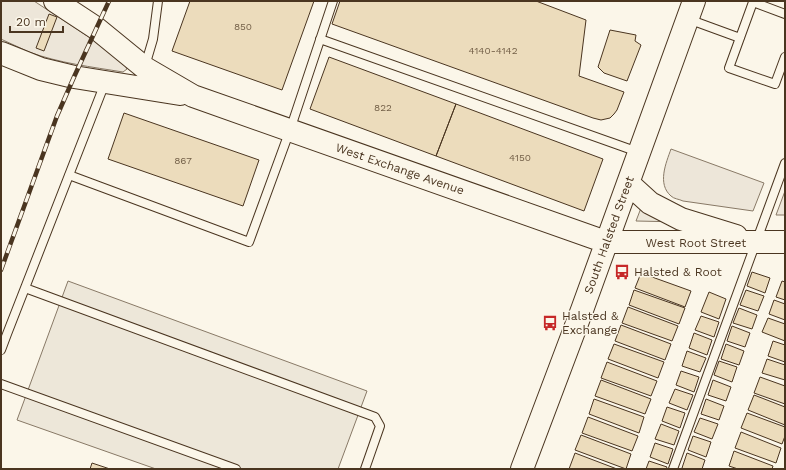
<svg xmlns="http://www.w3.org/2000/svg" width="786" height="470" font-family="'Work Sans',sans-serif">
	<rect width="100%" height="100%" fill="#fbf6e9"/>
	<!-- green -->
	<path fill="#ede6d9" stroke="#887966" d="M1,1H34L104,47L124,64L127,69L123,72C92,67 59,63 29,52C20,48 12,44 3,40L1,39Z
		M671,149L764,183L753,211L683,201C679,199 674,199 671,196C657,184 666,163 671,149Z
		M785,191V215H776Z"/>
	<!-- parking -->
	<path fill="#ede7d9" stroke="#887966" d="M641,208L682,222L636,221Z
		M68,281L367,391L338,469H156L17,420Z"/>
	<!-- building -->
	<path fill="#ecdcbc" stroke="#4a3520" d="M190,1H314L282,90L172,51Z
		M340,1H536L586,20L579,76L624,92L617,110L614,114L610,118L601,120L593,118L332,24Z
		M49,14L57,17L44,51L36,48Z
		M610,30L636,35L635,41L641,45L627,81L604,73L598,67Z
		M329,57L456,104L436,156L310,109Z
		M456,104L603,159L584,211L436,156Z
		M124,113L259,160L243,206L108,159Z
		M752,272L770,278L765,293L747,286Z
		M641,273L691,291L685,307L635,288Z
		M782,281L785,282V300L776,297Z
		M634,290L685,308L679,324L629,305Z
		M746,290L764,296L758,311L740,305Z
		M709,292L726,299L719,319L701,312Z
		M774,300L785,304V320L769,314Z
		M628,307L678,326L672,341L622,323Z
		M739,308L757,315L752,329L733,323Z
		M701,316L719,322L714,337L695,330Z
		M768,318L785,324V341L762,332Z
		M621,325L671,344L665,360L615,341Z
		M732,326L750,333L745,347L727,341Z
		M694,333L712,340L707,355L689,348Z
		M773,341L785,345V362L768,356Z
		M614,344L664,362L658,378L608,359Z
		M726,344L744,351L739,365L721,359Z
		M687,351L706,358L700,372L682,366Z
		M767,359L785,365V380L762,373Z
		M719,361L737,367L732,382L714,375Z
		M607,362L657,381L651,396L601,378Z
		M681,371L699,377L694,392L676,385Z
		M760,377L785,386V404L754,393Z
		M601,380L651,399L645,414L595,396Z
		M713,380L731,387L726,401L708,395Z
		M675,389L693,395L687,410L669,403Z
		M754,395L785,407V425L748,410Z
		M594,399L644,417L639,433L589,414Z
		M706,399L724,406L719,420L701,414Z
		M667,407L685,413L680,428L662,421Z
		M747,413L785,427V436L782,444L741,428Z
		M588,417L638,436L632,451L582,433Z
		M700,418L718,424L712,439L694,432Z
		M661,424L679,431L674,445L655,439Z
		M741,432L781,448L776,463L735,448Z
		M581,435L631,454L626,469L575,450Z
		M693,436L711,442L706,457L688,450Z
		M655,443L673,449L668,464L650,457Z
		M734,451L773,466L772,469H738L729,466Z
		M575,453L617,469H569Z
		M687,453L705,460L702,469H685L682,468Z
		M649,461L667,467L666,469H646Z
		M92,463L110,469H90Z"/>
	<g fill="none" stroke-linecap="round" stroke-linejoin="round">
		<defs>
			<path id="lane" d="M785,14L753,2L729,68L775,84L785,57
				M688,19L740,38
				M320,39L638,152
				M145,66L153,39L158,1
				M69,175L249,242L290,130L333,1
				M25,288L375,417L380,426L365,469
				M1,350L7,334L105,83
				M1,384L236,469
				M673,469L785,163"/>
			<path id="secondary" d="M55,1L96,28L145,68L193,96L606,242H785
				M1,53L41,69L74,77L180,94
				M628,183L650,203L681,219L736,236
				M522,469L582,310L694,1"/>
		</defs>
		<!-- lane casing -->
		<use href="#lane" stroke="#4a3520" stroke-width="10"/>
		<!-- secondary casing -->
		<use href="#secondary" stroke="#4a3520" stroke-width="24"/>
		<!-- lane -->
		<use href="#lane" stroke="#fbf6e9" stroke-width="8"/>
		<!-- secondary -->
		<use href="#secondary" stroke="#fbf6e9" stroke-width="22"/>
		<defs>
			<path id="rail" d="M1,270L57,116L74,77L109,1"/>
		</defs>
		<!-- rail casing -->
		<use href="#rail" stroke="#4a3520" stroke-width="4.5"/>
		<!-- rail -->
		<use href="#rail" stroke="#fbf6e9" stroke-width="3" stroke-dasharray="9" stroke-linecap="butt"/>
	</g>
	<!-- icons -->
	<defs>
		<symbol id="bus-bare" viewBox="-9 -9 18 18"><path d="M-5-6H5V4H4V6H2V4H-2V6H-4V4H-5ZM-3.5-4V0h7V-4ZM-3.5 1.2v1.5H-2V1.2ZM2 1.2v1.5H3.5V1.2Z" fill="#c62828" stroke="#fbf6e9" stroke-width="2.5" paint-order="stroke"/></symbol>
	</defs>
	<g fill-rule="evenodd">
		<use href="#bus-bare" x="611" y="261" width="22" height="22"/>
		<use href="#bus-bare" x="539" y="312" width="22" height="22"/>
	</g>
	<g text-anchor="middle" dominant-baseline="central" stroke-width="3" stroke-linejoin="round" paint-order="stroke">
		<!-- number labels -->
		<g font-size="10" fill="#725f47">
			<text x="243" y="26">850</text>
			<text x="493" y="50">4140-4142</text>
			<text x="383" y="107">822</text>
			<text x="520" y="157">4150</text>
			<text x="183" y="160">867</text>
		</g>
		<!-- street labels -->
		<g font-size="12" fill="#4a3520" stroke="#fbf6e9">
			<text transform="translate(400 169) rotate(19)">West Exchange Avenue</text>
			<text transform="translate(609 235) rotate(-70)">South Halsted Street</text>
			<text x="696" y="243">West Root Street</text>
		</g>
		<!-- poi labels -->
		<g font-size="12" fill="#4a3520" stroke="#fbf6e9" text-anchor="start">
			<text x="634" y="272">Halsted &amp; Root</text>
			<text x="562" y="316">Halsted &amp;<tspan x="562" dy="14">Exchange</tspan></text>
		</g>
	</g>
	<!-- border -->
	<rect width="786" height="470" fill="none" stroke="#4a3520" stroke-width="4"/>
	<!-- scale -->
	<path d="M10 26v6h53v-6" fill="none" stroke="#4a3520" stroke-width="2"/>
	<text x="16" y="26" font-size="12" fill="#4a3520" stroke="#fbf6e9" stroke-width="3" paint-order="stroke">20 m</text>
</svg>
